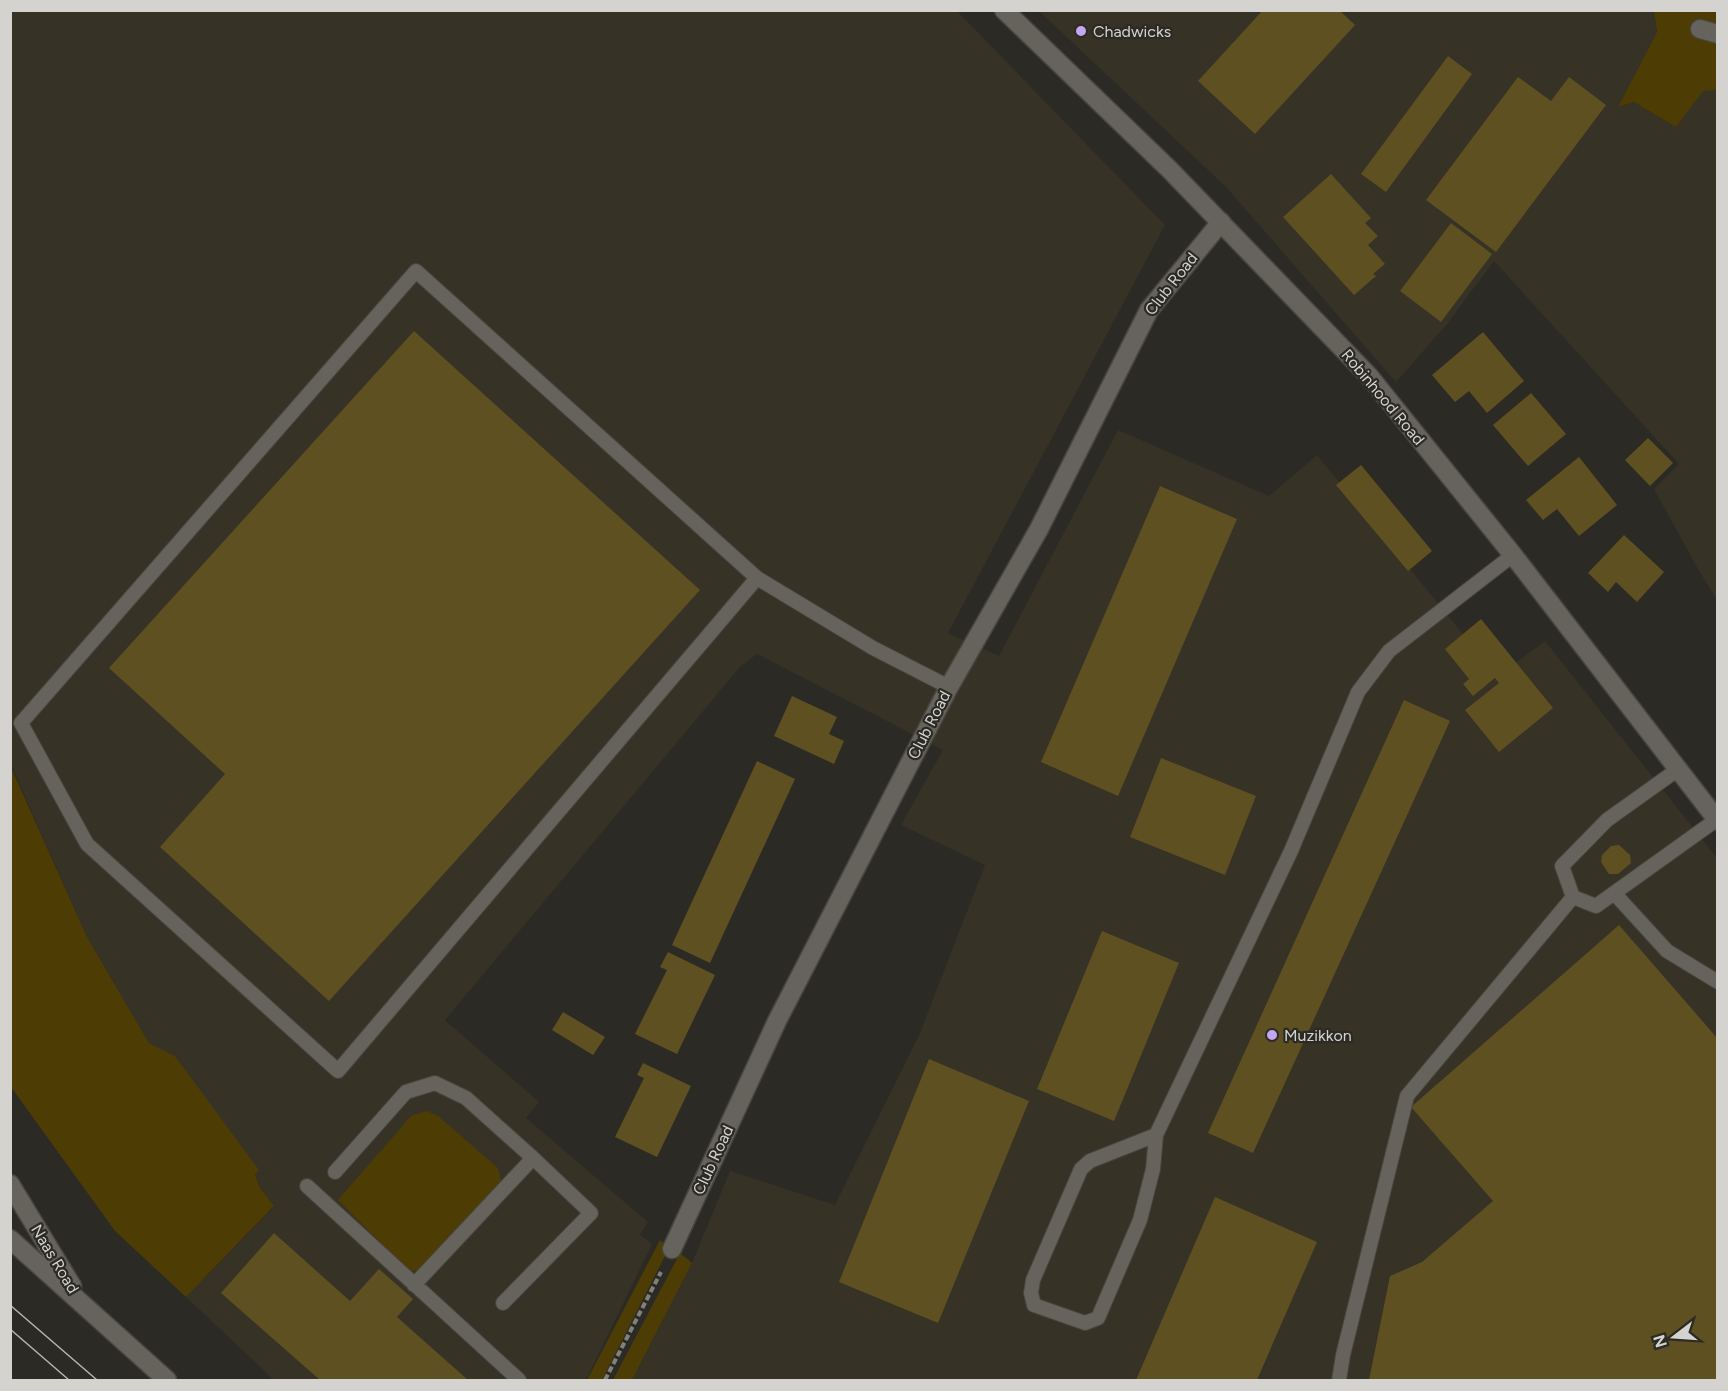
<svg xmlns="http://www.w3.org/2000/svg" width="1728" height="1391" font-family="Figtree,sans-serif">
	<rect width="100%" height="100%" fill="#2c2a24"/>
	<!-- built -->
	<path fill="#363226" d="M10,11H957L1165,225L948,633L999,656L1118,430L1269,496L1317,455L1463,634L1469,679L1463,684L1473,695L1545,641L1717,858V1380H632L692,1263L730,1171L835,1205L920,1033L985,865L901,825L943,750L757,654L740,667L445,1020L539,1102L526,1118L648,1222L640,1235L652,1244L586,1380H274L186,1297L274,1207L260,1188L255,1174L175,1056L149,1043L87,937L11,765Z
		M1039,11H1654L1657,32L1618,107L1634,102L1676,127L1703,90H1717V600L1698,569L1654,489L1679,464L1494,261L1447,324L1396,382L1226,187Z"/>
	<!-- green -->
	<path fill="#4d3d04" d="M1654,11H1717V90L1703,91L1676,127L1634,102L1618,107L1657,32Z
		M10,765L87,937L149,1043L175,1056L259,1170L255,1175L260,1188L274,1206L186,1297L115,1231L11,1087Z
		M427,1111L438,1116L498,1168L501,1180L426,1268L410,1272L338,1200L411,1116Z
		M660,1240L664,1244L667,1252L602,1380H587Z
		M680,1253L692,1263L632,1380H613Z"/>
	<!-- building -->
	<path fill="#5f5021" d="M1263,10H1339L1355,25L1255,134L1198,81Z
		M1448,56L1472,74L1386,192L1361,174Z
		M1518,77L1551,101L1569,77L1606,105L1496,252L1426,200Z
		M1331,174L1371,218L1365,223L1378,236L1368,245L1385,264L1373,274L1376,276L1354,295L1283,217Z
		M1451,223L1492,254L1441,322L1400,291Z
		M414,331L700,590L329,1001L160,847L225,774L109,668Z
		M1483,332L1524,381L1487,413L1469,391L1455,402L1432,375Z
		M1531,393L1566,434L1528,466L1493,425Z
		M1648,438L1673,463L1650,486L1625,460Z
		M1579,457L1617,505L1579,536L1557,509L1543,520L1526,500Z
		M1361,465L1432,551L1408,571L1336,485Z
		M1160,486L1237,519L1118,796L1041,762Z
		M1624,535L1664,572L1637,602L1616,582L1608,592L1588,573Z
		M1481,619L1553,708L1499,752L1465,710L1499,683L1495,678L1473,696L1463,684L1469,679L1445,649Z
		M792,696L837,717L829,734L844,741L834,764L774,736Z
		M1404,700L1450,721L1253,1153L1208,1133Z
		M1161,758L1256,796L1225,875L1130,837Z
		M757,761L795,779L710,963L672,945Z
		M1619,845L1630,855L1631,863L1618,874H1609L1601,862L1602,855L1611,846Z
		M1619,925L1718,1039V1380H1369L1390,1276L1422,1262L1493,1201L1411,1107Z
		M1102,931L1179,963L1114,1121L1037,1089Z
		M668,952L715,975L677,1054L635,1034L667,970L660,967Z
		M563,1012L605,1037L593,1055L552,1030Z
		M929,1059L1029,1101L938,1323L839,1282Z
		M643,1063L691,1086L657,1157L615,1137L644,1078L637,1075Z
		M1215,1197L1317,1242L1257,1380H1136Z
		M274,1233L350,1301L379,1269L413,1299L397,1317L468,1380H320L221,1293Z"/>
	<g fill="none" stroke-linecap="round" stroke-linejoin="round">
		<defs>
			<path id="lane" d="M757,578L338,1071L87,844L21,723L416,271L757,578L873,648L949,687
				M1677,770L1607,820L1562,866L1573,897L1596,906L1716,820
				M1614,893L1667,951L1718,982
				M1156,1135L1090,1161L1081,1169L1033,1280L1031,1293L1034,1305L1085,1323L1098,1318L1140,1220L1153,1169L1156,1135L1291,851L1358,692L1389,651L1513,555
				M335,1172L406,1092L435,1083L466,1098L533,1158
				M307,1186L519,1380
				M414,1285L533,1158L591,1213L503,1303
				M1339,1380L1343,1355L1407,1096L1573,897"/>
			<path id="street" d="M1700,29L1718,34
				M672,1249L777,1021L949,687L1039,529L1149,310L1221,222"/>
			<path id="secondary" d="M1004,10L1169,169L1369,376L1513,555L1718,821
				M10,1184L72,1286
				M10,1239L167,1380"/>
		</defs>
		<!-- lane casing -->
		<use href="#lane" stroke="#47453f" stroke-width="16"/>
		<!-- street casing -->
		<use href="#street" stroke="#47453f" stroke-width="21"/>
		<!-- secondary casing -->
		<use href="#secondary" stroke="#47453f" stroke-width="21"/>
		<!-- path -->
		<path stroke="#82807b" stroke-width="4" stroke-dasharray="6 3" stroke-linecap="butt" d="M605,1380L661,1272"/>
		<!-- lane -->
		<use href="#lane" stroke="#66635c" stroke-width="14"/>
		<!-- street -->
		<use href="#street" stroke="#66635c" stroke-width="18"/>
		<!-- secondary -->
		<use href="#secondary" stroke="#66635c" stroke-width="18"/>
		<!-- tram -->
		<path stroke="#b7b5b1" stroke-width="1.5" d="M10,1305L97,1380
			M10,1329L69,1380"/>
	</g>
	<!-- markers -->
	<g fill="#c3a7f2" stroke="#2c2a24" stroke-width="2">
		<circle cx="1081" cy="31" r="6"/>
		<circle cx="1272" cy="1035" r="6"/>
	</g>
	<g text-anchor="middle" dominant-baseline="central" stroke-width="4.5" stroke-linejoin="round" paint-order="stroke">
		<!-- poi labels -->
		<g font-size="16" fill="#d5d3cf" stroke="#2c2a24" text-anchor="start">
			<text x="1093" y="31">Chadwicks</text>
			<text x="1284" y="1035">Muzikkon</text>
		</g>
		<!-- street labels -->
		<g font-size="16" fill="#d5d3cf" stroke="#2c2a24">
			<text transform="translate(1171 284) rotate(-52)">Club Road</text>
			<text transform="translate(1383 397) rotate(50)">Robinhood Road</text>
			<text transform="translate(929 725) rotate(-63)">Club Road</text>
			<text transform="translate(713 1160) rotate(-65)">Club Road</text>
			<text transform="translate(55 1259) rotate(59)">Naas Road</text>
		</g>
	</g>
	<!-- border -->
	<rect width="1728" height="1391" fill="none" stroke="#d5d3cf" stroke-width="24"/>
	<!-- north arrow -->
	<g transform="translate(1674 1337) rotate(253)" stroke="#2c2a24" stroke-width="4.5" paint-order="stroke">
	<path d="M0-4.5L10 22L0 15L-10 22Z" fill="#d5d3cf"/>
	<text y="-9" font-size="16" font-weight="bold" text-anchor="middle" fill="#d5d3cf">N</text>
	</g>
</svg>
